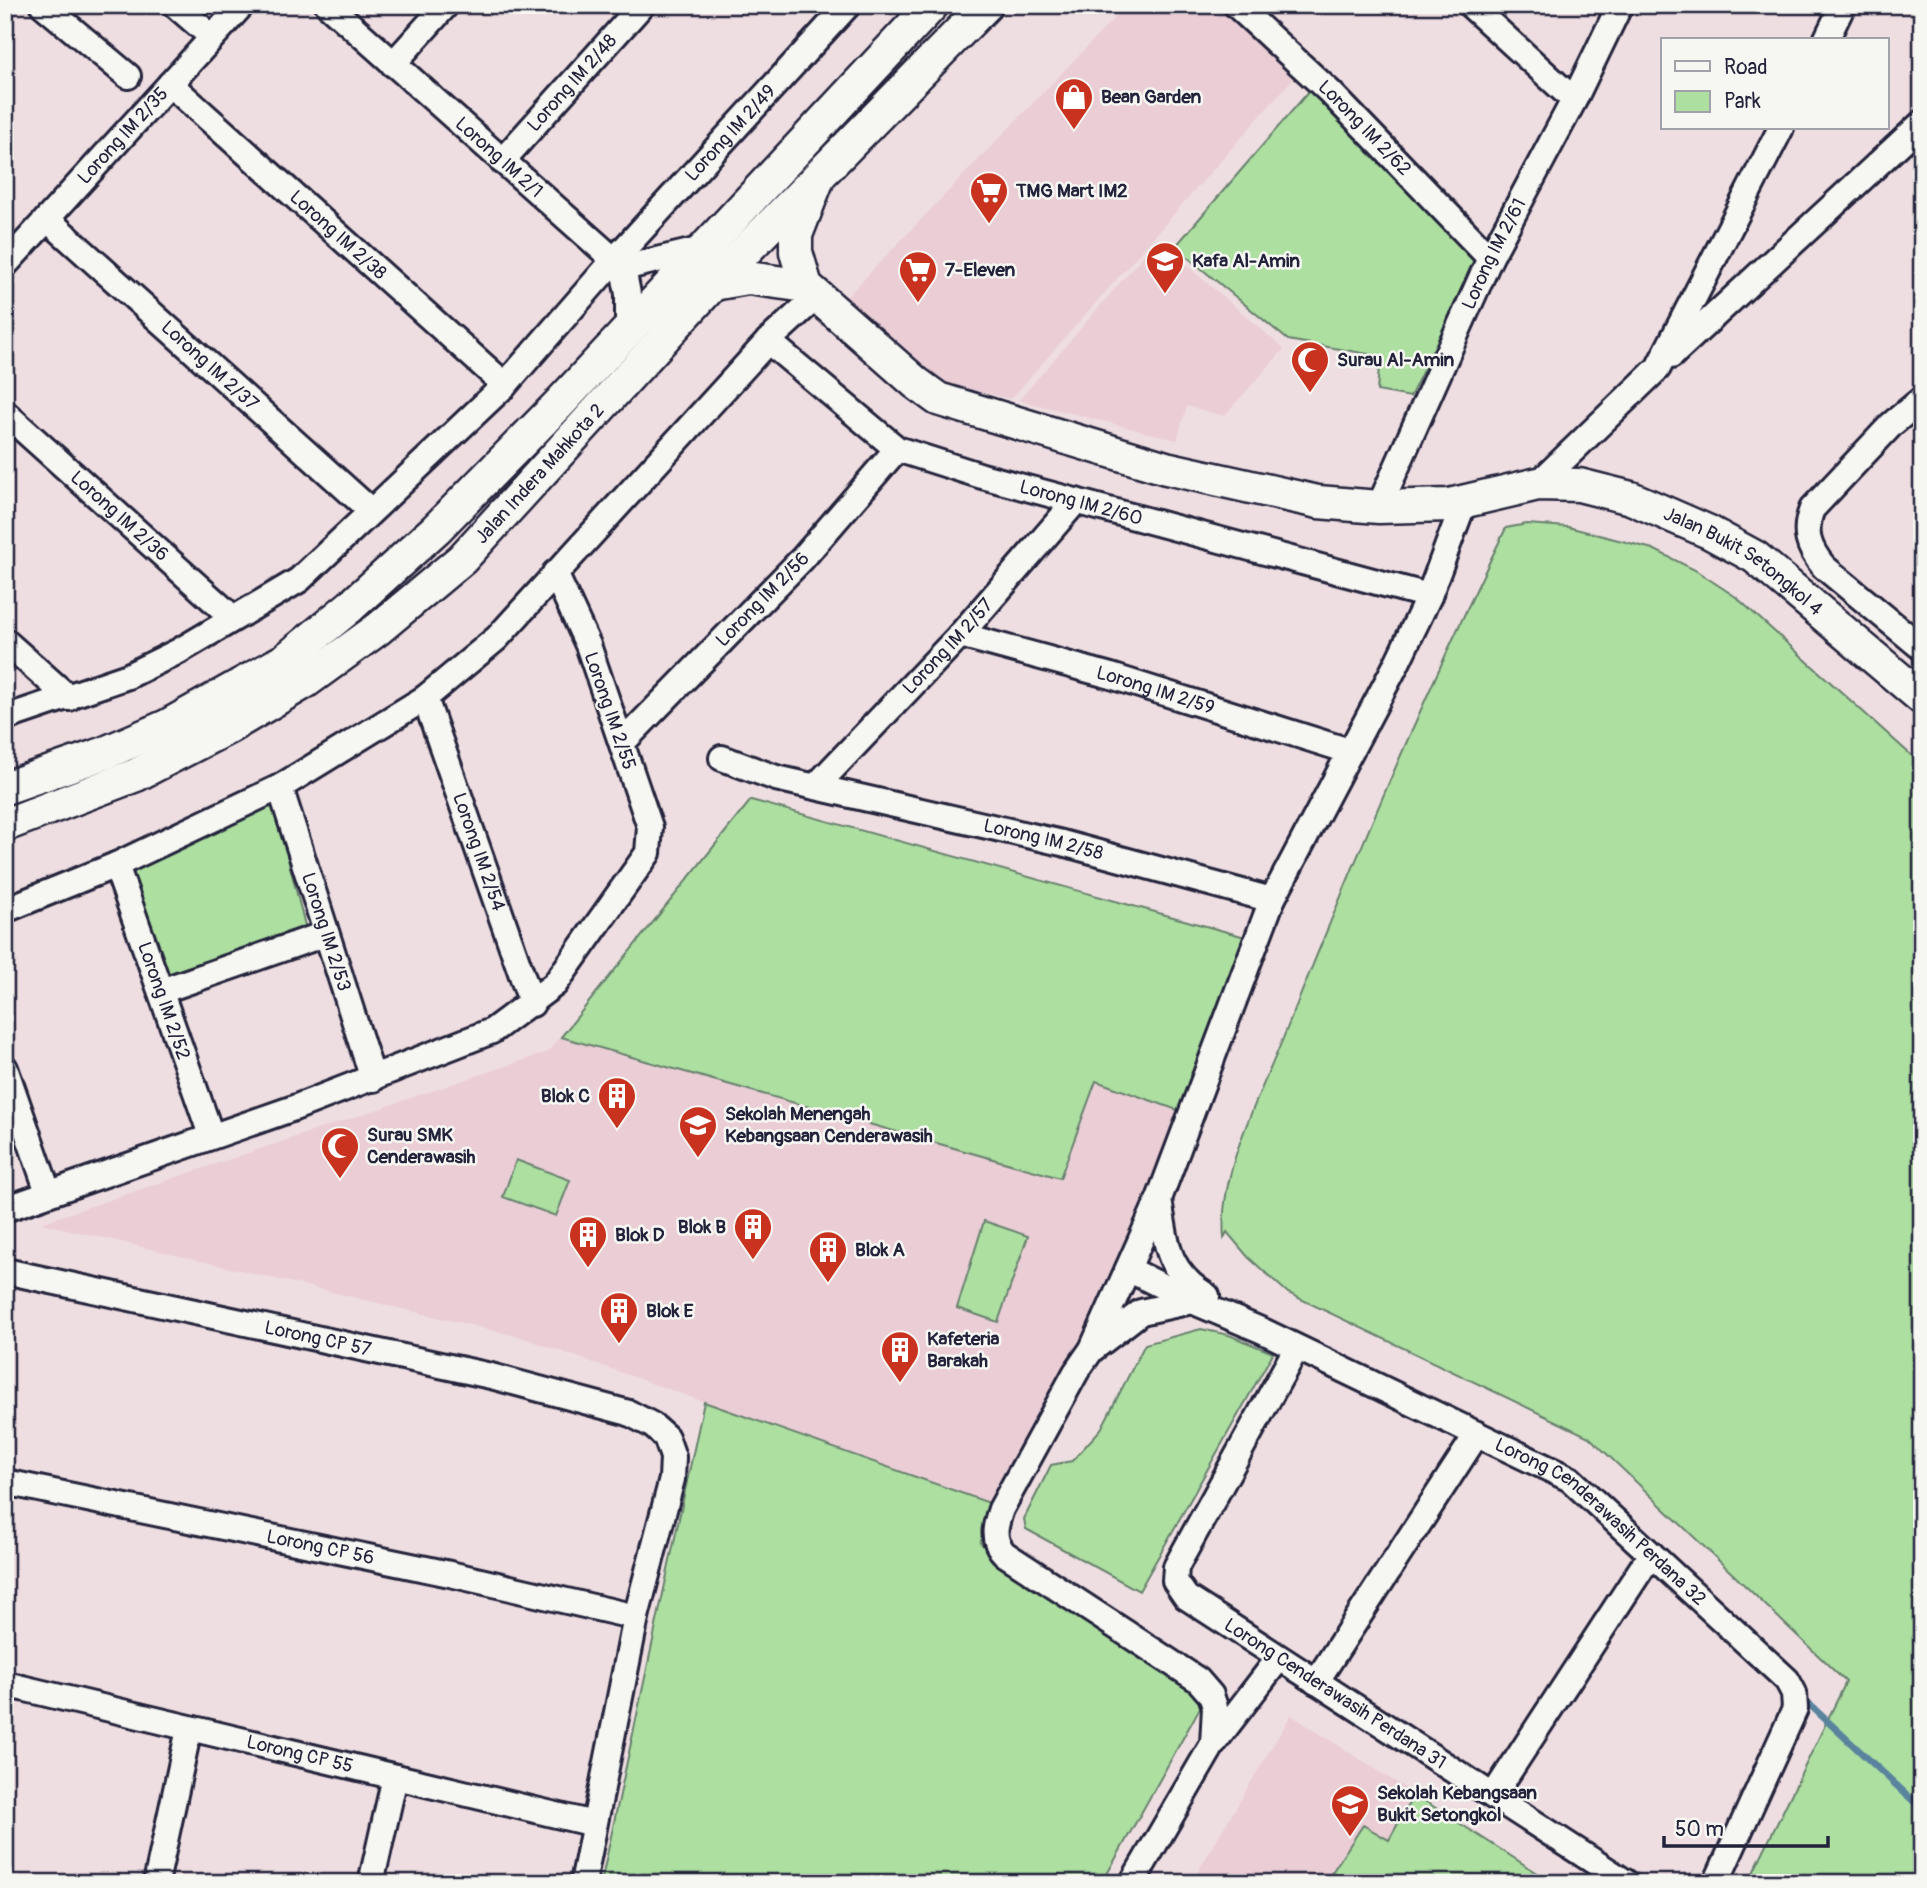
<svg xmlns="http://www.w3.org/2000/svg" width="1927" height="1888" font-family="Pangolin,sans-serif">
	<rect width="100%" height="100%" fill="#efdee1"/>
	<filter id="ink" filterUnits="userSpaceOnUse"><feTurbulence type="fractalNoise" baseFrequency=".0143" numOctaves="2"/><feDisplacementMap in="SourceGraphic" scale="14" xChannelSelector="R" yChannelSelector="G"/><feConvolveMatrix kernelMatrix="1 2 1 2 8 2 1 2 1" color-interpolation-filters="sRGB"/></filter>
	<g filter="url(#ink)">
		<!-- built -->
		<path fill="#eacdd5" d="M1127,5H1224L1298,73L1011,399L932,381L839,305Z
			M1157,240L1284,349L1224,416L1187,406L1177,440L1019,400Z
			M751,800L1256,940L1149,1207L998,1506L521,1337L41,1223L548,1052Z
			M1291,1715L1553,1883H1191Z"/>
		<!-- green -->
		<path fill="#acdfa0" stroke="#67806e" stroke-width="2" d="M1310,90L1478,257L1410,397L1377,391L1380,356L1288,340L1175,247Z
			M1527,524L1568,527L1653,549L1695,570L1736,597L1922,765V1883H1748L1846,1682L1589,1437L1288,1293L1248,1257L1227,1232L1224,1238C1218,1170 1262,1092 1286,1031C1354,862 1425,692 1506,528Z
			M273,800L310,945L169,994L127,873Z
			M751,800L1256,940L1183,1112L1096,1081L1060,1178L561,1037Z
			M516,1160L570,1180L556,1216L503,1197Z
			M984,1221L1028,1236L998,1322L957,1308Z
			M1201,1329L1229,1335L1273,1353L1139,1591L1026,1529L1024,1519L1051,1465L1072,1461L1101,1429L1145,1344Z
			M704,1402L998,1506L980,1543L1206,1697L1102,1883H601Z
			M1414,1794L1553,1883H1325L1363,1825L1389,1840Z"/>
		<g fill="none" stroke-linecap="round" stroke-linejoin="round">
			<!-- stream -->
			<path stroke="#5a839e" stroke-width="7" d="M1810,1705L1922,1809"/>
			<defs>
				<g id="minor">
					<path d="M43,5L128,76"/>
					<path d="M175,5L212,37"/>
					<path id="s1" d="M328,5L623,268L628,294V329"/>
					<path id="s2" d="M1236,5L1330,92L1490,258"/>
					<path d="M1470,5L1574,100"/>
					<path d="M1826,40L1843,5"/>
					<path d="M393,64L446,5"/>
					<path id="s3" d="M170,84L505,385"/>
					<path id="s4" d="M502,161L642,5"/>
					<path id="s5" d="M47,219L371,511"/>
					<path id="s6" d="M5,265L242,5"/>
					<path d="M623,268L703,249"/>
					<path id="s7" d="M768,341L897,449L982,476L1429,596"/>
					<path d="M1671,356L1922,123"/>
					<path d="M1922,399L1892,424L1812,509C1803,532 1808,548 1824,567L1922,648"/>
					<path id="s8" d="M5,413L233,618"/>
					<path d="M1538,484L1658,368L1781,128"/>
					<path id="s9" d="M1379,507L1490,258L1574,100L1620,5"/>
					<path id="s10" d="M960,635L1111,676L1349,751"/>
					<path d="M5,641L69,698"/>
					<path id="s11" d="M425,698L532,1004"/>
					<path id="s12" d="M5,718L128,676L179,651L299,580L505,385L614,260L848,5"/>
					<path id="s13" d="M622,743L803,558L897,449"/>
					<path id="s14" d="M722,758L776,778L1062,843L1272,900"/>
					<path id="s15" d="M816,786L960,635L1076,501"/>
					<path id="s16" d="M280,787L373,1079"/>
					<path id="s17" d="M116,865L211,1135"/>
					<path d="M5,910L116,865L280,787L425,698L497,638L768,341L816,297"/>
					<path d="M161,991L325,934"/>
					<path d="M5,1068L48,1192"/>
					<path d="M1159,1200C1167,1245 1166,1271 1207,1296"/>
					<path d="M5,1209L294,1108L492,1031L555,984L648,853L650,827L588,645L555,573"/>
					<path id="s18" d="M1128,1269L1192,1301L1263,1331L1570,1479L1787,1680L1794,1693L1795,1709L1716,1883"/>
					<path id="s19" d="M5,1271L491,1376L629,1413L652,1425L666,1437L673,1457L672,1479L636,1617L583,1883"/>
					<path d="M1094,1348L1141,1312L1192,1301"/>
					<path id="s20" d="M1296,1349L1176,1567L1175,1581L1186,1597L1627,1883"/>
					<path id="s21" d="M5,1482L450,1574L636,1617"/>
					<path d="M1316,1682L1477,1434"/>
					<path id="s22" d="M5,1684L594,1824"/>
					<path d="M1213,1744L1279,1658"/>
					<path d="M1493,1796L1651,1554"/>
					<path d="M156,1883L189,1729"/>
					<path d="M371,1883L395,1777"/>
					<path d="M1132,1883L1213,1744L1215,1707L1211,1695L1198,1680L1005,1554C991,1540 995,1526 1001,1509L1076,1372L1092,1349L1159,1199L1272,900L1396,665L1429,596L1464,502"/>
				</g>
				<g id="tertiary">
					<path id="s23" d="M817,181L796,235V252L806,286L916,383L938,399L1166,468L1318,502L1379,507L1449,505L1538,484L1579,485L1631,498L1709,532L1755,557L1922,698"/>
					<path d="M713,284L748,278L806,286"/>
					<path d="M5,788L105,753L167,726L285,660L351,606L436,529L558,405L932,5"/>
					<path id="s24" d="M5,825L136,775L229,727L305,682L378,629L462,559L713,284L986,5"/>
				</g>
			</defs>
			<!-- minor casing -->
			<use href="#minor" stroke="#22223b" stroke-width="30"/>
			<!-- tertiary casing -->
			<use href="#tertiary" stroke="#22223b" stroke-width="37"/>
			<!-- minor -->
			<use href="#minor" stroke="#f6f6f2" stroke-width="24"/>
			<!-- tertiary -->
			<use href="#tertiary" stroke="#f6f6f2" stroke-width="32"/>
		</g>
	</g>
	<!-- icons -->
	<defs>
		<symbol id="shop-pin" viewBox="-11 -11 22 30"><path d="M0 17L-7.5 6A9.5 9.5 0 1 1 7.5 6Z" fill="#c8321e" stroke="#f6f6f2"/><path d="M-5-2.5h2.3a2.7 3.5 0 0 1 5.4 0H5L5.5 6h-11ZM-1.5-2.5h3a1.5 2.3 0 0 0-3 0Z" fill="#fff"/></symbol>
		<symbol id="supermarket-pin" viewBox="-11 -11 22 30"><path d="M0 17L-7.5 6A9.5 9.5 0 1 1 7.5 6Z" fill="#c8321e" stroke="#f6f6f2"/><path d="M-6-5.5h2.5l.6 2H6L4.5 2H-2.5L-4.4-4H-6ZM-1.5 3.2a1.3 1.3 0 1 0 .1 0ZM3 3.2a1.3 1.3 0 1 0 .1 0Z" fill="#fff"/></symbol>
		<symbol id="school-pin" viewBox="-11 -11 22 30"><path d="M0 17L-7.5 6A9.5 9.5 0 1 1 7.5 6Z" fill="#c8321e" stroke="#f6f6f2"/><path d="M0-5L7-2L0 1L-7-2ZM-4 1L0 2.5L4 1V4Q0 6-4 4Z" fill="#fff"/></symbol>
		<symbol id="mosque-pin" viewBox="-11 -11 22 30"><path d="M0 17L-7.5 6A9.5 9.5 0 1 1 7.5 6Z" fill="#c8321e" stroke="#f6f6f2"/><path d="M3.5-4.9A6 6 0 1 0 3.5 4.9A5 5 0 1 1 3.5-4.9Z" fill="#fff"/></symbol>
		<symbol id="building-pin" viewBox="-11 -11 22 30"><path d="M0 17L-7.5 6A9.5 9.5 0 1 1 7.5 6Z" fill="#c8321e" stroke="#f6f6f2"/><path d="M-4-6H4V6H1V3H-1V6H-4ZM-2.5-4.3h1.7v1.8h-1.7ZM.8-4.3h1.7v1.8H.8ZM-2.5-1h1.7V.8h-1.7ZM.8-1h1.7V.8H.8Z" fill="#fff"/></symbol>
	</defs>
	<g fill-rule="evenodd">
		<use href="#shop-pin" x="1052" y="75" width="44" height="60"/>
		<use href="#supermarket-pin" x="967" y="169" width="44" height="60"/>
		<use href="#school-pin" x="1143" y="239" width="44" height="60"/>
		<use href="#supermarket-pin" x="896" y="248" width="44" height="60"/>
		<use href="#mosque-pin" x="1288" y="338" width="44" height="60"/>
		<use href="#building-pin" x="595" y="1074" width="44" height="60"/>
		<use href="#school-pin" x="676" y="1103" width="44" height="60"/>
		<use href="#mosque-pin" x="318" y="1124" width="44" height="60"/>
		<use href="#building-pin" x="731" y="1205" width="44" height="60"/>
		<use href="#building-pin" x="566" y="1213" width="44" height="60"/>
		<use href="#building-pin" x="806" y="1228" width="44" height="60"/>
		<use href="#building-pin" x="597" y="1289" width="44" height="60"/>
		<use href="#building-pin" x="878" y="1328" width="44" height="60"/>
		<use href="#school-pin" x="1328" y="1782" width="44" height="60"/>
	</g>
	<g text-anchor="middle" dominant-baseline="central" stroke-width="5" stroke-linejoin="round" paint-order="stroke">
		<!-- street labels -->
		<g font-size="19" fill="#22223b" stroke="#f6f6f2">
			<text stroke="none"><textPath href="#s4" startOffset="105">Lorong IM 2/48</textPath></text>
			<text stroke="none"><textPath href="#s2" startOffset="178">Lorong IM 2/62</textPath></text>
			<text stroke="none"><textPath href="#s12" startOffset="948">Lorong IM 2/49</textPath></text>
			<text stroke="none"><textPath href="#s6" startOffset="175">Lorong IM 2/35</textPath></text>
			<text stroke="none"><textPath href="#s1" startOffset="229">Lorong IM 2/1</textPath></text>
			<text stroke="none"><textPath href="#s3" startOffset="226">Lorong IM 2/38</textPath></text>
			<text stroke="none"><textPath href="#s9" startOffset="278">Lorong IM 2/61</textPath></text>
			<text stroke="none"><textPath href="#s5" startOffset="219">Lorong IM 2/37</textPath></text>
			<text stroke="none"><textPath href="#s24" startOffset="648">Jalan Indera Mahkota 2</textPath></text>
			<text stroke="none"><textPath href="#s7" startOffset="360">Lorong IM 2/60</textPath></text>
			<text stroke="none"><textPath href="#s8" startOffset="154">Lorong IM 2/36</textPath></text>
			<text stroke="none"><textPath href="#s23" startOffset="1125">Jalan Bukit Setongkol 4</textPath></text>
			<text stroke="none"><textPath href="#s13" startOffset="201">Lorong IM 2/56</textPath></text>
			<text stroke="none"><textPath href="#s15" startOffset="192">Lorong IM 2/57</textPath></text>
			<text stroke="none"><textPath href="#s10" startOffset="203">Lorong IM 2/59</textPath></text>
			<text transform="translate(610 711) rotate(71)">Lorong IM 2/55</text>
			<text stroke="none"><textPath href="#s14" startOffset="332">Lorong IM 2/58</textPath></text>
			<text stroke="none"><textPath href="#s11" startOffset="163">Lorong IM 2/54</textPath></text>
			<text stroke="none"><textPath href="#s16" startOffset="152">Lorong IM 2/53</textPath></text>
			<text stroke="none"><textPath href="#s17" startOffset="144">Lorong IM 2/52</textPath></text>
			<text stroke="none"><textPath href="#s19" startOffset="320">Lorong CP 57</textPath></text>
			<text stroke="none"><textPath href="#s18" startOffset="539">Lorong Cenderawasih Perdana 32</textPath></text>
			<text stroke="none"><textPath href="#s21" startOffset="322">Lorong CP 56</textPath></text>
			<text stroke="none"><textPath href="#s20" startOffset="460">Lorong Cenderawasih Perdana 31</textPath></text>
			<text stroke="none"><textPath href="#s22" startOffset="303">Lorong CP 55</textPath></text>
		</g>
		<!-- poi labels -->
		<g font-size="19" font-weight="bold" fill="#22223b" stroke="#f6f6f2" text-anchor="start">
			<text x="1101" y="97">Bean Garden</text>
			<text x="1016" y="191">TMG Mart IM2</text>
			<text x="1192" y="261">Kafa Al-Amin</text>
			<text x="945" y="270">7-Eleven</text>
			<text x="1337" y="360">Surau Al-Amin</text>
			<text x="590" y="1096" text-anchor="end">Blok C</text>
			<text x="725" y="1114">Sekolah Menengah<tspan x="725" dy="22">Kebangsaan Cenderawasih</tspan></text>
			<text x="367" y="1135">Surau SMK<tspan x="367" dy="22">Cenderawasih</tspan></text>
			<text x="726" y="1227" text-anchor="end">Blok B</text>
			<text x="615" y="1235">Blok D</text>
			<text x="855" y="1250">Blok A</text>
			<text x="646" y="1311">Blok E</text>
			<text x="927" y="1339">Kafeteria<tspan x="927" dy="22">Barakah</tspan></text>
			<text x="1377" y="1793">Sekolah Kebangsaan<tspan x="1377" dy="22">Bukit Setongkol</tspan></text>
		</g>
	</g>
	<!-- margin -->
	<rect width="1927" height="1888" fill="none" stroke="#f6f6f2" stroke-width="28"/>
	<rect x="14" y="14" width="1899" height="1860" fill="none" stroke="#22223b" stroke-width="2.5" filter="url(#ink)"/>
	<!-- legend -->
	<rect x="1661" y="38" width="228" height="91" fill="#f6f6f2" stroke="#a1a1a9" stroke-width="2"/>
	<rect x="1675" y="61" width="35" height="10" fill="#f6f6f2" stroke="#a1a1a9" stroke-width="2"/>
	<text x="1724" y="74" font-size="21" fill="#22223b">Road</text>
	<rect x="1675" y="91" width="35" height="21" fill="#acdfa0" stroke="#a1a1a9" stroke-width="2"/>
	<text x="1724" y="108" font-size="21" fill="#22223b">Park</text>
	<!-- scale -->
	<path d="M1664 1836v10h164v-10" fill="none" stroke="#22223b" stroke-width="3.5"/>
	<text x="1675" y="1836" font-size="21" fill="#22223b" stroke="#f6f6f2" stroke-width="5" paint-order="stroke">50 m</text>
</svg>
